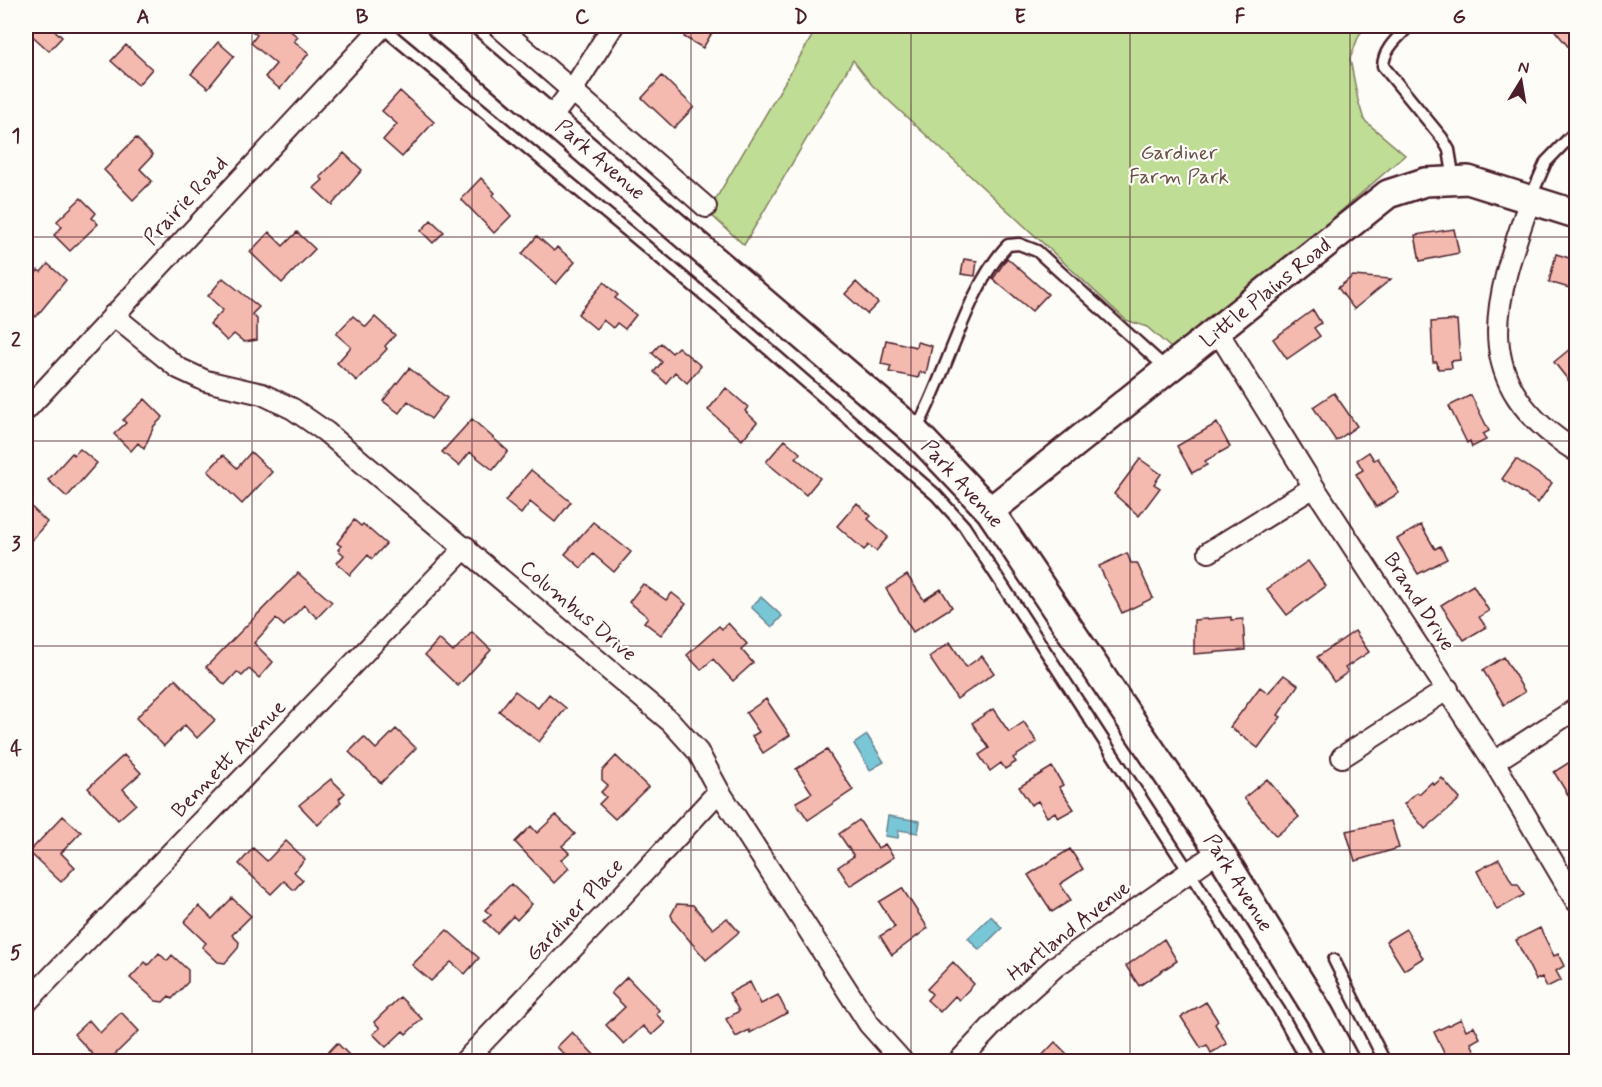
<svg xmlns="http://www.w3.org/2000/svg" width="1602" height="1087" font-family="Mynerve,sans-serif">
	<rect width="100%" height="100%" fill="#fdfcf7"/>
	<filter id="ink" filterUnits="userSpaceOnUse"><feTurbulence type="fractalNoise" baseFrequency=".0167" numOctaves="2"/><feDisplacementMap in="SourceGraphic" scale="12" xChannelSelector="R" yChannelSelector="G"/><feConvolveMatrix kernelMatrix="1 2 1 2 8 2 1 2 1" color-interpolation-filters="sRGB"/></filter>
	<g filter="url(#ink)">
		<!-- green -->
		<path fill="#bfdd95" stroke="#847e60" stroke-width="1.5" d="M818,26H1367L1359,35L1350,59L1358,100L1364,120L1405,155L1178,354L1147,327L1126,320L872,85L853,60L744,245L708,212Z"/>
		<!-- water -->
		<path fill="#78c6d6" stroke="#668392" stroke-width="1.5" d="M761,597L782,616L772,627L751,607Z
			M867,735L884,762L870,770L854,744Z
			M888,816L920,821L918,833L899,830L898,838L885,836Z
			M991,916L1002,928L979,950L968,938Z"/>
		<!-- building -->
		<path fill="#f4b9af" stroke="#4a1f2b" stroke-width="1.5" d="M26,26H50L62,37L49,51L26,30Z
			M245,26H284L298,37L294,41L309,53L280,89L265,77L276,64L251,43L257,35Z
			M690,26H716L703,48L684,37Z
			M1551,26H1576V56Z
			M218,42L234,56L208,88L191,74Z
			M126,45L152,69L138,85L111,61Z
			M662,76L694,107L674,128L642,98Z
			M400,91L434,122L402,157L383,140L397,124L382,111Z
			M136,138L153,155L140,169L152,181L133,200L104,170Z
			M344,153L362,170L332,205L314,188L323,180L320,177Z
			M481,178L495,193L493,195L511,216L494,233L461,199Z
			M81,198L96,213L92,218L98,224L70,251L54,235L62,227L57,221Z
			M431,220L444,232L433,243L421,231Z
			M1454,229L1459,253L1420,261L1415,235Z
			M269,232L283,246L297,232L315,249L282,283L250,252Z
			M537,236L554,251L557,247L575,262L556,284L522,254Z
			M1556,254L1576,260V290L1549,282Z
			M1007,258L1048,294L1032,311L993,279Z
			M964,259L977,261L975,276L961,274Z
			M48,264L66,280L36,317L26,308V289L38,270L41,272Z
			M1353,276L1391,279L1354,309L1338,288Z
			M223,278L259,307L252,314L257,319V340L244,342L234,334L227,341L210,324L223,310L208,296Z
			M604,282L618,295L615,298L636,315L625,329L617,323L613,328L603,320L596,329L578,314Z
			M856,282L878,303L867,314L845,294Z
			M1313,310L1321,323L1314,328L1320,336L1287,359L1273,339Z
			M353,316L366,327L375,317L395,335L385,346L387,349L357,381L337,363L351,347L336,334Z
			M1457,320L1460,360L1451,361L1452,368L1438,369L1437,362H1433L1431,322Z
			M886,340L916,347L917,342L932,346L926,374L920,372L918,378L889,372L891,366L881,364Z
			M661,343L672,353L678,347L701,366L687,383L675,372L666,383L654,372L662,362L652,353Z
			M1576,344V390L1554,362Z
			M409,368L447,398L431,419L408,401L399,413L383,401Z
			M726,388L748,407L745,411L757,422L742,440L708,410Z
			M1334,393L1357,426L1336,441L1313,407Z
			M1471,395L1489,431L1483,434L1486,440L1472,447L1470,441L1467,443L1449,406Z
			M145,399L163,417L154,426L144,449L138,443L131,451L114,434L126,423L123,420Z
			M472,419L508,451L493,470L470,452L459,466L442,452Z
			M1217,423L1230,447L1205,461L1207,465L1192,473L1177,446Z
			M785,440L800,453L796,458L820,478L806,495L766,462Z
			M80,449L97,463L67,497L48,480L72,453L74,455Z
			M251,452L272,472L242,504L208,471L223,455L237,468Z
			M1369,452L1374,460L1378,458L1399,493L1376,507L1356,474L1363,470L1357,460Z
			M1140,459L1161,474L1154,484L1160,488L1139,516L1114,494Z
			M1516,459L1552,483L1538,503L1502,479Z
			M531,470L571,502L555,522L530,502L521,514L505,501Z
			M26,502L47,522L26,547Z
			M857,503L871,516L868,519L888,537L876,551L869,545L864,550L837,526Z
			M354,520L361,526L363,524L386,544L372,559L368,555L350,575L337,563L344,555L338,550L341,546L337,543Z
			M593,522L631,552L614,572L593,554L581,568L565,554Z
			M1421,525L1435,549L1440,546L1447,559L1418,574L1397,539Z
			M1127,553L1131,563H1137L1153,598L1122,613L1099,566Z
			M1308,561L1326,586L1287,615L1267,589Z
			M298,573L332,602L317,618L304,605L284,626L276,619L254,643L273,662L259,678L249,669L242,676L237,672L225,685L206,667Z
			M907,575L924,600L941,589L952,607L913,632L886,589Z
			M643,584L666,600L672,593L686,604L661,635L644,622L648,617L629,602Z
			M1473,585L1489,611L1479,617L1486,627L1464,640L1441,605Z
			M1231,617V620L1243,619L1245,650L1194,654V620Z
			M728,623L747,644L741,649L753,663L733,681L713,659L701,670L687,655L719,626L722,629Z
			M1355,631L1369,652L1345,668L1348,672L1334,682L1317,657Z
			M472,632L491,650L458,686L425,655L439,639L453,652Z
			M950,642L966,667L982,656L994,673L957,699L929,657Z
			M1504,657L1525,692L1504,705L1483,670Z
			M1284,675L1298,685L1278,715L1281,717L1258,748L1230,727L1260,687L1268,693Z
			M175,679L215,720L197,738L185,725L164,746L136,718Z
			M515,691L538,708L549,694L566,708L539,742L499,711Z
			M766,699L790,735L763,753L752,736L759,732L746,713Z
			M993,709L1009,732L1024,722L1037,742L1013,758L1016,762L1005,769L1001,763L990,771L979,755L989,748L972,723Z
			M396,729L416,748L381,783L349,752L364,737L376,749Z
			M827,750L853,790L808,820L796,802L812,793L796,769Z
			M124,755L141,773L123,789L136,804L118,820L88,788Z
			M616,756L648,787L615,819L599,804L606,797L601,792L608,785L602,780V771Z
			M1576,758V808L1554,772Z
			M1052,767L1063,785L1059,787L1074,809L1058,818L1055,812L1047,817L1038,801L1031,805L1019,787Z
			M1442,778L1460,799L1425,829L1404,804L1417,792L1419,794L1432,782L1434,785Z
			M331,779L345,793L339,799L341,802L318,825L299,805Z
			M1267,779L1299,817L1276,836L1244,798Z
			M556,815L575,834L562,846L569,853L561,860L569,868L554,883L515,842L531,826L537,833Z
			M63,816L81,832L61,853L75,867L61,882L29,852Z
			M859,820L878,848L885,844L894,857L850,886L838,867L854,856L839,834Z
			M1391,821L1399,848L1355,861L1346,831Z
			M286,841L305,859L294,872L303,880L294,890L284,881L271,894L239,864L253,848L267,861Z
			M1070,849L1083,869L1060,884L1071,900L1052,912L1028,875Z
			M1499,859L1513,884H1518L1524,895L1497,910L1477,871Z
			M511,884L532,904L517,920L513,916L497,933L484,921L491,915L485,910Z
			M902,888L928,928L892,955L880,936L895,927L879,902Z
			M232,898L251,916L232,935L239,942L238,948L225,963L218,962L202,947L206,943L184,922L199,906L212,919Z
			M677,904L693,905L713,929L727,918L739,932L706,960L674,922L671,915Z
			M1540,928L1554,956L1558,954L1564,966L1556,971L1561,980L1547,987L1542,977L1536,980L1516,940Z
			M1406,929L1423,958L1404,970L1386,941Z
			M447,930L479,958L465,974L451,962L431,981L412,965Z
			M1164,939L1177,961L1139,986L1126,966Z
			M159,953L167,961L172,955L188,970V982L172,999L169,996L163,1002L156,1001L130,978L145,962L148,965Z
			M953,962L974,984L959,1000L955,996L940,1012L927,1000L932,994L927,989Z
			M627,977L659,1010L656,1014L665,1023L652,1035L643,1026L624,1044L606,1025L625,1007L611,993Z
			M750,982L761,1004L778,995L787,1013L750,1033L749,1030L736,1037L726,1019L739,1011L729,993Z
			M400,997L422,1019L406,1034L403,1031L386,1047L373,1034L380,1028L374,1022Z
			M1206,1002L1218,1021L1215,1024L1227,1044L1211,1053L1207,1045L1201,1048L1181,1017Z
			M121,1012L139,1031L107,1062H100L74,1034L89,1020L100,1033Z
			M1461,1019L1466,1030L1474,1026L1480,1038L1471,1043L1480,1062H1453L1450,1055L1446,1057L1434,1032Z
			M572,1032L601,1062H572L557,1047Z
			M1055,1042L1075,1062H1036Z
			M337,1043L356,1062H319Z"/>
		<g fill="none" stroke-linecap="round" stroke-linejoin="round">
			<defs>
				<path id="lane" d="M1409,26C1398,38 1384,48 1383,66L1442,138L1449,150L1454,180
					M382,27L737,322L936,495L964,526L1279,1010L1308,1062
					M1530,199L1546,162L1576,131
					M915,432C946,377 967,287 1008,245L1019,244L1037,251L1167,369
					M1334,960L1385,1062"/>
				<path id="street" d="M498,26L706,207
					M551,118L573,89L613,26
					M1530,200C1494,303 1466,383 1576,451
					M113,315L178,368L206,381L262,394L293,409L326,432L671,722L698,752L719,791L869,1024L903,1062
					M1218,332L1314,487L1494,762L1576,901
					M26,410L383,26
					M1209,552L1314,487
					M1342,757L1448,689
					M1494,762L1576,709
					M26,1003L466,547
					M464,1062L611,908L719,791
					M958,1062L1008,1009L1056,966L1219,851"/>
				<path id="secondary" d="M441,26L915,432L990,511L1219,851L1320,1015L1345,1062
					M990,511L1388,194L1425,182L1468,180L1576,214"/>
			</defs>
			<!-- lane casing -->
			<use href="#lane" stroke="#4a1f2b" stroke-width="15"/>
			<!-- street casing -->
			<use href="#street" stroke="#4a1f2b" stroke-width="24"/>
			<!-- secondary casing -->
			<use href="#secondary" stroke="#4a1f2b" stroke-width="32"/>
			<!-- lane -->
			<use href="#lane" stroke="#fdfcf7" stroke-width="10"/>
			<!-- street -->
			<use href="#street" stroke="#fdfcf7" stroke-width="20"/>
			<!-- secondary -->
			<use href="#secondary" stroke="#fdfcf7" stroke-width="27"/>
		</g>
	</g>
	<!-- grid -->
	<path fill="none" stroke="#4a1f2b" stroke-width="1.5" stroke-opacity="0.55" d="M252,26V1062M472,26V1062M691,26V1062M911,26V1062M1130,26V1062M1350,26V1062M26,237H1576M26,441H1576M26,646H1576M26,850H1576"/>
	<g text-anchor="middle" dominant-baseline="central" stroke-width="4.5" stroke-linejoin="round" paint-order="stroke">
		<!-- park labels -->
		<g font-size="21" fill="#674e46" stroke="#fdfcf7">
			<text x="1179" y="153">Gardiner<tspan x="1179" dy="24">Farm Park</tspan></text>
		</g>
		<!-- street labels -->
		<g font-size="21" fill="#4a1f2b" stroke="#fdfcf7">
			<text transform="translate(600 160) rotate(41)">Park Avenue</text>
			<text transform="translate(186 201) rotate(-47)">Prairie Road</text>
			<text transform="translate(1266 293) rotate(-39)">Little Plains Road</text>
			<text transform="translate(962 484) rotate(48)">Park Avenue</text>
			<text transform="translate(1419 602) rotate(57)">Brand Drive</text>
			<text transform="translate(578 611) rotate(40)">Columbus Drive</text>
			<text transform="translate(229 759) rotate(-46)">Bennett Avenue</text>
			<text transform="translate(1238 883) rotate(58)">Park Avenue</text>
			<text transform="translate(575 910) rotate(-47)">Gardiner Place</text>
			<text transform="translate(1069 931) rotate(-38)">Hartland Avenue</text>
		</g>
	</g>
	<!-- margin -->
	<rect width="1602" height="1087" fill="none" stroke="#fdfcf7" stroke-width="66"/>
	<!-- north arrow -->
	<g transform="translate(1521 81) rotate(11)" stroke="#fdfcf7" stroke-width="4.5" paint-order="stroke">
	<path d="M0-4.5L10 22L0 15L-10 22Z" fill="#4a1f2b"/>
	<text y="-9" font-size="16" font-weight="bold" text-anchor="middle" fill="#4a1f2b">N</text>
	</g>
	<rect x="33" y="33" width="1536" height="1021" fill="none" stroke="#4a1f2b" stroke-width="2"/>
	<g font-size="20" text-anchor="middle" font-weight="bold" fill="#4a1f2b">
		<text x="143" y="23">A</text>
		<text x="362" y="23">B</text>
		<text x="582" y="23">C</text>
		<text x="801" y="23">D</text>
		<text x="1020" y="23">E</text>
		<text x="1240" y="23">F</text>
		<text x="1459" y="23">G</text>
		<text x="16" y="142">1</text>
		<text x="16" y="346">2</text>
		<text x="16" y="550">3</text>
		<text x="16" y="755">4</text>
		<text x="16" y="959">5</text>
	</g>
</svg>
